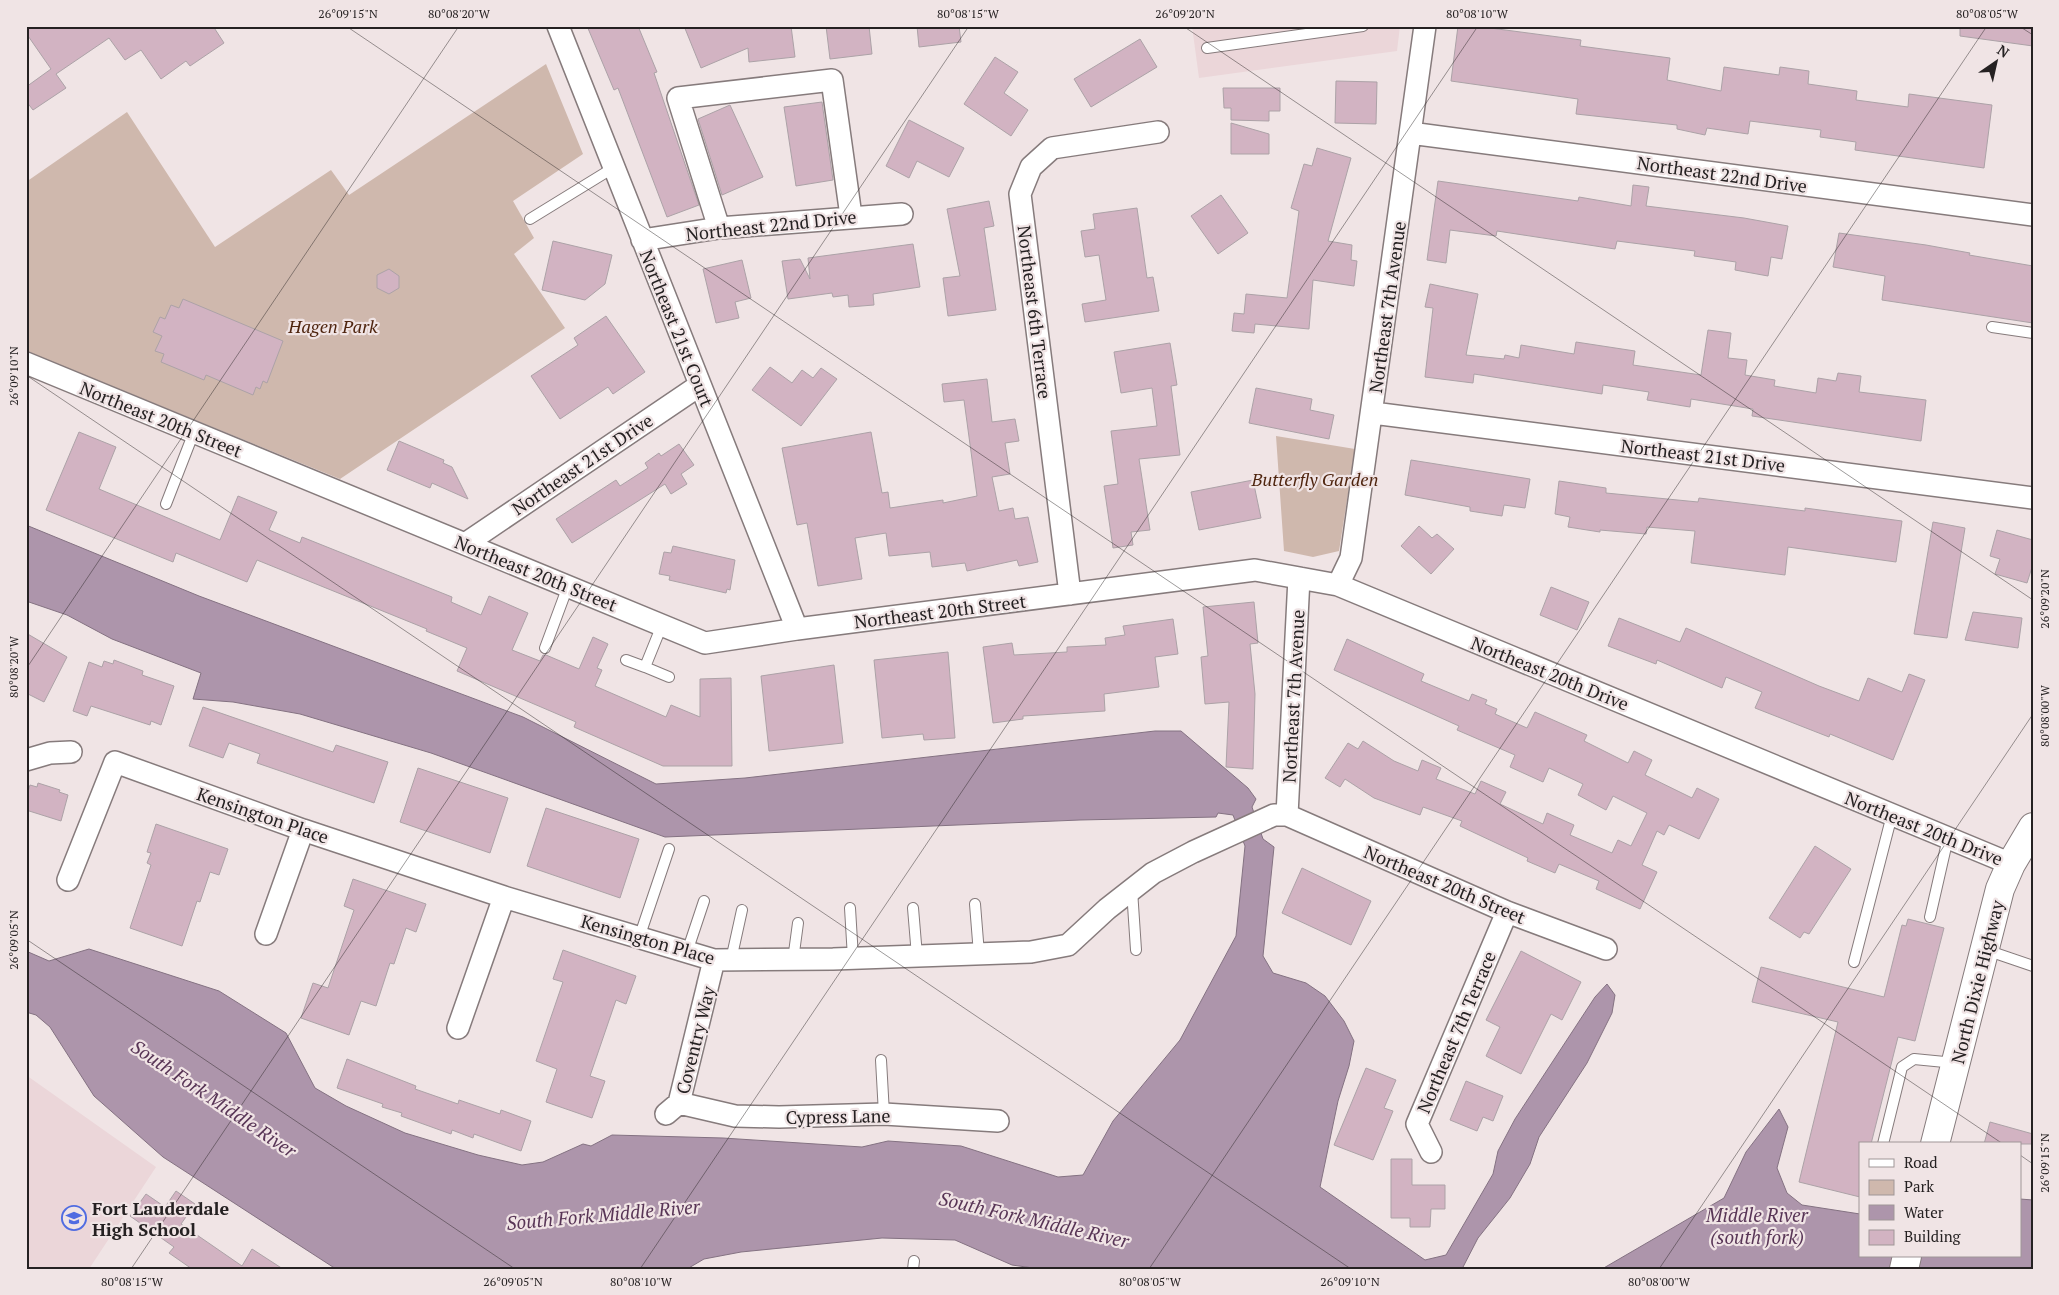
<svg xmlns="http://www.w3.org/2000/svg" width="2059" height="1295" font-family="'PT Serif',serif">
	<rect width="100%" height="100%" fill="#f0e4e5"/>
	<!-- built -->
	<path fill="#ebd6d9" d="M1192,26H1400L1397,51L1199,78Z
		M26,1075L156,1167L89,1269H26Z"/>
	<!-- green -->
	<path fill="#cfb8ad" d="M546,64L583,154L513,201L534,238L514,254L565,328L340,479L26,351V182L127,112L215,247L331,170L349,195Z
		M1276,436L1355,449L1339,551L1313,557L1284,551Z"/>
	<!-- water -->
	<path fill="#ad95ab" stroke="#847282" d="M26,525L199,596L523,717L656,784L745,778L1155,731H1181L1248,788L1256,799L1252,807L1263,839L1274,847L1263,956L1273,973L1306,983L1325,996L1344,1021L1354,1041L1349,1066L1338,1101L1320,1187L1425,1260L1446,1255L1493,1174L1498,1151L1515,1119L1595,997L1607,984L1615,995L1612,1013L1587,1063L1539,1137L1530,1164L1510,1198L1478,1238L1462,1269H1040L1012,1265L955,1240L882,1238L741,1252L704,1259L687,1269H336L163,1157L94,1096L50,1027L36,1015L26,1012V951L49,961L89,949L219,991L286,1033L315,1088L346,1106L405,1133L478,1155L522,1165L543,1162L583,1144L591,1146L612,1135L723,1138L862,1147L888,1141L961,1146L1058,1177L1083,1175L1113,1121L1180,1040L1236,936L1245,846L1233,815L1218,813L1216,817L1080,820L665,837L431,753L300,714L233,702L193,699L201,673L112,639L67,615L26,601Z
		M1779,1109L1788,1127L1777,1168L1787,1193L1802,1205L1860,1214V1256H2020V1199L2033,1200V1269H1602L1724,1198L1746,1152Z"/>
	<!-- building -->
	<path fill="#d2b3c2" stroke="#aca2a7" d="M26,26H213L224,43L190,66L186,61L161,79L141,50L125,60L109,38L56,74L66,88L33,110L26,101V87L51,69L26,33Z
		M587,26H638L657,72L654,73L699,205L667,217L618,88L614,90Z
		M684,26H791L795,57L749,62L748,48L701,68Z
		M826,26H869L872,54L830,59Z
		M917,26H959L961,42L919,47Z
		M1458,26H1475L1581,40L1580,46L1670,58L1667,80L1721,91L1724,67L1779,75L1780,67L1809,71L1808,84L1857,91L1856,100L1908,107L1909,94L1992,105L1984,168L1855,150L1856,142L1820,137L1821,130L1750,121L1748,134L1707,128L1705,135L1677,129V125L1576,114L1578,99L1451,81Z
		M1960,26H2033V46L1960,36Z
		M1140,39L1157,67L1091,107L1074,79Z
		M995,57L1018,72L1004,93L1028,110L1011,136L964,104Z
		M1336,81L1377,82L1376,124L1335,123Z
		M1223,88H1280V111H1269V121L1231,120V108H1224Z
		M822,102L833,180L796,186L784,107Z
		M730,105L763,177L722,195L698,119Z
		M909,120L964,148L949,177L917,161L909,178L886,166Z
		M1231,123L1269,134V154H1231Z
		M1317,148L1351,158L1328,241L1352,245L1351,260L1357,261L1354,286L1313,280L1309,329L1255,324L1254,333L1232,331L1234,313L1244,314L1246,294L1287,298L1299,211L1291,208L1304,164L1312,166Z
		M1438,181L1578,201L1579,197L1631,206L1633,185L1649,187L1646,206L1744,218L1788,226L1782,259L1771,257L1768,276L1735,270L1736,262L1694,256L1695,251L1617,241L1615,249L1497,231L1496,236L1450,230L1446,263L1427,260Z
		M1221,195L1248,233L1218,254L1191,216Z
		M989,201L994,226L984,228L996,310L948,316L943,278L960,276L947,209Z
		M1137,208L1147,278L1153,277L1159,311L1085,322L1082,304L1106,300L1099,255L1085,257L1081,231L1095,229L1093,214Z
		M1839,233L1926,245L1970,253L1969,255L2033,266V323L1882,300L1885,276L1833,267Z
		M553,241L612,255L605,284L585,300L542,290Z
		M913,244L920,287L873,294L874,305L849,307L848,295L833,297L832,293L788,299L782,261L800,259L810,279L808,258Z
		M742,260L751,298L735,302L739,318L716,323L703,269Z
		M389,269L399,276V288L389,294L377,288V275Z
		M1430,284L1478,294L1466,355L1504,359L1505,355L1519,358L1521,345L1574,354L1576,342L1635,351L1633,365L1701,375L1708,330L1731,333L1728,358L1747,360L1745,375L1775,380L1774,386L1816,393L1818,378L1836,381L1838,373L1861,376L1859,392L1926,400L1921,441L1752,416L1753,409L1691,399L1690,407L1647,400L1649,392L1603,385L1602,394L1474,374L1473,383L1425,377L1433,308L1425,307Z
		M183,299L283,341L267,383L263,381L260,389L256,387L253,395L206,375L204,380L161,362L164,354L155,351L162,336L153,332L160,317L165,319L171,305L179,308Z
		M606,316L645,372L613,394L608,387L560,419L531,376L578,345L574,338Z
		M1170,343L1177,385L1171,386L1180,455L1139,459L1150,530L1131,532L1133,545L1113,548L1104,486L1118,484L1111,431L1157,426L1152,388L1121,393L1114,352Z
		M770,367L792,383L802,370L813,378L821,368L837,379L801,426L752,390Z
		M987,379L992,422L1015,419L1019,441L1005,443L1010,474L992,477L999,511L1013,508L1015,519L1028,517L1038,562L1019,566L1017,560L967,571L965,563L932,567L930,552L889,556L886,533L855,538L862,579L818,586L807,523L797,525L782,448L871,432L882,493L888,492L890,508L943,500V503L977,496L964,400L944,402L942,384Z
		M1256,388L1312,399L1310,410L1334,415L1329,439L1249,423Z
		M79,432L116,447L99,489L220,540L238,496L277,512L269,530L300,543L302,537L452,597L451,602L481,615L489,596L528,613L512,650L540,661L543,655H546L579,669L593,637L608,644L597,668L602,670L595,686L666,717L671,705L700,717V679L731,678L732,766H663L574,727L576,722L457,671L467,648L426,631L427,629L257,560L247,582L176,553L173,562L46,510Z
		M399,441L444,460L443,463L452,467L468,499L432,483L430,488L387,470Z
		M679,444L694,465L681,474L687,484L671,494L665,484L572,543L556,519L616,480L620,486L648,468L645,463L659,453L661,456Z
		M1411,460L1530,479L1525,508L1504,505L1502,516L1470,511V507L1405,495Z
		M1253,480L1261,518L1199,530L1191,492Z
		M1559,481L1606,488V493L1698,502L1699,498L1805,511V508L1902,521L1896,562L1788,547L1785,575L1691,563L1695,531L1647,527L1646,534L1600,530V532L1568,527L1570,517L1555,514Z
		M1933,522L1965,528L1947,638L1914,634Z
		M1419,526L1432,538L1437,534L1454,549L1431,574L1401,546Z
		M1997,530L2033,540V564L2027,583L1995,574L2000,559L1990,556Z
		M673,546L735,560L730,590L727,589L726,593L669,580L670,576L659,574L664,552L671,553Z
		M1551,587L1589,602L1577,630L1540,615Z
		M1254,602L1258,643L1250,644L1255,694L1253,769L1226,767L1229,702L1205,704L1201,657L1208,656L1203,607Z
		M1973,612L2022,618L2018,648L1965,640Z
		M1619,618L1680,642L1686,628L1819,686L1859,701L1868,678L1902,692L1909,674L1925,680L1893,760L1830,734L1829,737L1755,708L1762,692L1726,677L1722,688L1657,660L1656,664L1608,646Z
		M1173,619L1178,654L1155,657L1159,687L1104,694L1105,711L1023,716V719L993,723L983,647L1012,643L1014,655L1067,652V647L1106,645L1105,638L1125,635L1123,626Z
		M26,633L67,657L44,702L26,693Z
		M1347,639L1424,674L1421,681L1469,701L1472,694L1487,700L1485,704L1497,709L1495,714L1527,728L1535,712L1587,735L1584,741L1628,763L1634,751L1652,760L1645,775L1692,798L1697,788L1719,799L1699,839L1669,825L1664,835L1657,831L1642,865L1657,872L1640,909L1596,889L1599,881L1559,864L1555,873L1527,861L1528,858L1460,826L1462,821L1423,807L1420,815L1374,798L1345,779L1340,787L1325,778L1348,743L1358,749L1363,741L1394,761L1418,771L1422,760L1441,768L1436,779L1475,794L1481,781L1506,792L1500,804L1543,824L1547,813L1574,825L1570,835L1612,853L1618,840L1631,846L1647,813L1613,796L1606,810L1578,795L1583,784L1549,768L1543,782L1510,767L1515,755L1457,730L1459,726L1334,670Z
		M948,652L955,738L924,740L923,734L882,738L874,660Z
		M114,660L143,671L142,675L174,686L161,725L151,721L150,725L91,706L87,716L73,711L89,662L102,667L104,661L113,664Z
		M834,665L843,743L769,751L761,676Z
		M203,707L333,752L336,745L388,762L374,803L257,763L260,754L229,743L223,758L189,746Z
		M418,768L508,798L490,853L400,822Z
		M38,783L60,790L59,792L68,795L61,821L26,810V798L30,785L37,787Z
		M546,808L639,839L620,898L527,866Z
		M156,824L228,849L219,875L210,872L200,902L197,901L182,946L130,928L151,865L147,863L151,853L147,852Z
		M1815,846L1851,869L1809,934L1804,932L1800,938L1769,918Z
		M1302,868L1371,901L1351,945L1282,913Z
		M353,879L426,904L416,932L406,928L394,964L390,963L376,1006L361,1001L349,1035L301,1018L313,983L328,988L354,910L344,906Z
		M1908,919L1944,928L1915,1041L1898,1037L1871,1144H1860V1197L1799,1182L1838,1022L1752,1002L1761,967L1884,997L1902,925L1906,926Z
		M563,950L636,976L626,1004L616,1000L590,1076L605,1081L592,1118L546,1102L557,1069L536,1061L563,982L553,979Z
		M1521,951L1581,982L1562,1020L1551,1014L1521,1074L1486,1056L1500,1027L1486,1020Z
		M347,1059L416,1086L415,1089L458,1104L459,1100L500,1114L501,1110L531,1121L521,1151L474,1134L473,1138L452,1130L451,1134L401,1116L402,1113L382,1107L383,1104L337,1088Z
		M1366,1068L1396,1080L1384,1108L1393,1111L1373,1160L1334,1145Z
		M1466,1081L1503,1096L1493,1121L1483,1117L1477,1131L1450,1120Z
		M1990,1122L2033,1134V1144H1984Z
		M1391,1159H1412V1185H1445V1209H1431L1430,1227H1410V1218H1391Z
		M176,1191L195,1204L181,1224L242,1266L252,1249L283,1269H192L169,1253L174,1247L130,1216L146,1194L165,1207Z"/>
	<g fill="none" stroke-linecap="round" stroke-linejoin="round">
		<defs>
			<path id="lane" d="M1207,48L1363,26
				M530,219L613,168
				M1992,327L2033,333
				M166,504L194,432
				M662,625L645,667L669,677
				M545,648L568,586
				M626,660L645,667
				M1132,890L1136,950
				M975,904L979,954
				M850,908L853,958
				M913,908L917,956
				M1930,917L1948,838
				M639,938L669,849
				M1986,950L2033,966
				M687,952L704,901
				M731,960L742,910
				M793,960L798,923
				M1854,962L1892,815
				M881,1060L884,1114
				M1883,1144L1902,1067L1914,1059L1955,1063
				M913,1269L914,1261"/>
			<path id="street" d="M558,26L797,629
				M1410,133L2033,215
				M719,228L678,98L832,80L851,216
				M642,240L719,228L902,214
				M26,363L705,643L797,629L1255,570L1338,585L2011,864
				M1373,413L2033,498
				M465,544L700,385
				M1338,585L1351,558L1425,26
				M1070,594L1020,194L1031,167L1052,148L1158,132
				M26,760L50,753L71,752
				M1287,815L1299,578
				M68,880L115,762L303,830L504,897L714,960L833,959L1031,952L1068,945L1107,909L1153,873L1193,852L1274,815H1287L1507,912L1606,949
				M266,934L303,830
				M458,1028L504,897
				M679,1103L735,1116L779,1117L884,1114L998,1121
				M666,1114L679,1103L714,960
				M1431,1152L1417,1124L1507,912"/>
			<path id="secondary" d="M1935,1144L2000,889L2011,864L2033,827
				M1904,1269L1907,1256"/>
		</defs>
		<!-- lane casing -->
		<use href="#lane" stroke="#867b7c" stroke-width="12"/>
		<!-- street casing -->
		<use href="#street" stroke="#867b7c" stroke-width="24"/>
		<!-- secondary casing -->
		<use href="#secondary" stroke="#867b7c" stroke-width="30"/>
		<!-- lane -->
		<use href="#lane" stroke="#fff" stroke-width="10"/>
		<!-- street -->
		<use href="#street" stroke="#fff" stroke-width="21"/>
		<!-- secondary -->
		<use href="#secondary" stroke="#fff" stroke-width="28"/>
	</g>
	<!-- ticks -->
	<path fill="none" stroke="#252122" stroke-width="1" stroke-opacity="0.45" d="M346,26L2003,1144M1183,26L2033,600M2019,26L2033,35M26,375L1351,1269M26,669L459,26M26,939L515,1269M2020,1155L2033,1164M131,1269L969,26M640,1269L1478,26M1149,1269L1987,26M1659,1269L2033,714"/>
	<!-- icons -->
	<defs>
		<symbol id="school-ring" viewBox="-11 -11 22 22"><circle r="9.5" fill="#f0e4e5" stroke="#506ce1" stroke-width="1.5"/><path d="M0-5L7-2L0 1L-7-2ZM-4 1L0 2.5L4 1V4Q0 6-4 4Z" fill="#506ce1"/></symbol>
	</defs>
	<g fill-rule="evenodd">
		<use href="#school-ring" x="60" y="1204" width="28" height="28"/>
	</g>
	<g text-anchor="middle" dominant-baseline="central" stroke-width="4.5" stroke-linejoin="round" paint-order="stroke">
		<!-- street labels -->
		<g font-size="18" fill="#252122" stroke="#f0e4e5">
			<text transform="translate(1722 174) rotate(8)">Northeast 22nd Drive</text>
			<text transform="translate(771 225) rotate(-6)">Northeast 22nd Drive</text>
			<text transform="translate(1387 307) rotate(-82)">Northeast 7th Avenue</text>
			<text transform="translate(1035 312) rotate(83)">Northeast 6th Terrace</text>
			<text transform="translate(677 328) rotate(68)">Northeast 21st Court</text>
			<text transform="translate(161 419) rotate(22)">Northeast 20th Street</text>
			<text transform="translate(1703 455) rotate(7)">Northeast 21st Drive</text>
			<text transform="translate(582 464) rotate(-34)">Northeast 21st Drive</text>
			<text transform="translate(536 573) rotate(22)">Northeast 20th Street</text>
			<text transform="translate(940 611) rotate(-7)">Northeast 20th Street</text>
			<text transform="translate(1550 673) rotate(22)">Northeast 20th Drive</text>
			<text transform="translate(1293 696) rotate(-87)">Northeast 7th Avenue</text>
			<text transform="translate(263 815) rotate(19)">Kensington Place</text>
			<text transform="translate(1924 828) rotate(22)">Northeast 20th Drive</text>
			<text transform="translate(1445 884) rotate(23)">Northeast 20th Street</text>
			<text transform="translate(648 939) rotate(16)">Kensington Place</text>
			<text transform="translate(1977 982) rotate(-76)">North Dixie Highway</text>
			<text transform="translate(1456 1032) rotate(-67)">Northeast 7th Terrace</text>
			<text transform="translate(695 1040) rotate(-76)">Coventry Way</text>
			<text transform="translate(838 1116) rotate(-1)">Cypress Lane</text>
		</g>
		<!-- park labels -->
		<g font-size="18" font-style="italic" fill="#4f250f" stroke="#f0e4e5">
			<text x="333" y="326">Hagen Park</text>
			<text x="1315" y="479">Butterfly Garden</text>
		</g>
		<!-- poi labels -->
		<g font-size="18" font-weight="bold" fill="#252122" stroke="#f0e4e5" text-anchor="start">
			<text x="92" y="1208">Fort Lauderdale<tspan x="92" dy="21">High School</tspan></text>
		</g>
		<!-- water labels -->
		<g font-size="19" font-style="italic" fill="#583556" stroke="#f0e4e5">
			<text transform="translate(214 1098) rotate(34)">South Fork Middle River</text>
			<text transform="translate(603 1214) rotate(-5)">South Fork Middle River</text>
			<text x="1757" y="1214">Middle River<tspan x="1757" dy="22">(south fork)</tspan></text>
			<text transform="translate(1034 1219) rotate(13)">South Fork Middle River</text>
		</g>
	</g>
	<!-- border -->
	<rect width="2059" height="1295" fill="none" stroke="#f0e4e5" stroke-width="55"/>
	<!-- legend -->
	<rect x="1859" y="1142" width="162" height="115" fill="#f0e4e5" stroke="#9f9697"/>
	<rect x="1869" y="1159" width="25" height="8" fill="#ffffff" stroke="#9f9697"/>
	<text x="1904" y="1168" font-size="15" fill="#252122">Road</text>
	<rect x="1869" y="1180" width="25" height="15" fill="#cfb8ad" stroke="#9f9697"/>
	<text x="1904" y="1192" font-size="15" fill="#252122">Park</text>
	<rect x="1869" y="1205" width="25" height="15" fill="#ad95ab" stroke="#9f9697"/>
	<text x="1904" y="1218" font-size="15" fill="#252122">Water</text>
	<rect x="1869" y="1230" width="25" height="15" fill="#d2b3c2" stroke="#9f9697"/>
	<text x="1904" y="1242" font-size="15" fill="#252122">Building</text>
	<!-- north arrow -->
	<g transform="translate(1996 62) rotate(34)" stroke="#f0e4e5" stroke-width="4" paint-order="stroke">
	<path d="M0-4L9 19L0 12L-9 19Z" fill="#252122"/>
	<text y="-8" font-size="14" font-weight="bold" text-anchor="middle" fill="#252122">N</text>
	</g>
	<rect x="28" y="28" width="2004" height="1240" fill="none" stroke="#252122" stroke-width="2"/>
	<g font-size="12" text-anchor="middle" fill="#252122">
		<text x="348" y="18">26°09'15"N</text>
		<text x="459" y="18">80°08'20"W</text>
		<text x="968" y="18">80°08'15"W</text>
		<text x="1185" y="18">26°09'20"N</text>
		<text x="1477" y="18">80°08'10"W</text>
		<text x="1987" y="18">80°08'05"W</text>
		<text transform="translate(14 376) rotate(-90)" y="4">26°09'10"N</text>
		<text transform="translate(2045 599) rotate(-90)" y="4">26°09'20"N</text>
		<text transform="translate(14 667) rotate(-90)" y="4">80°08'20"W</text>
		<text transform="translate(2045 716) rotate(-90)" y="4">80°08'00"W</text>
		<text transform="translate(14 940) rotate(-90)" y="4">26°09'05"N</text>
		<text transform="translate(2045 1163) rotate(-90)" y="4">26°09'15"N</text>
		<text x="132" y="1286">80°08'15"W</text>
		<text x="513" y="1286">26°09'05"N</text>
		<text x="641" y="1286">80°08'10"W</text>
		<text x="1150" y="1286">80°08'05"W</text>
		<text x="1350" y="1286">26°09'10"N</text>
		<text x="1659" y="1286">80°08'00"W</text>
	</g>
</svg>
